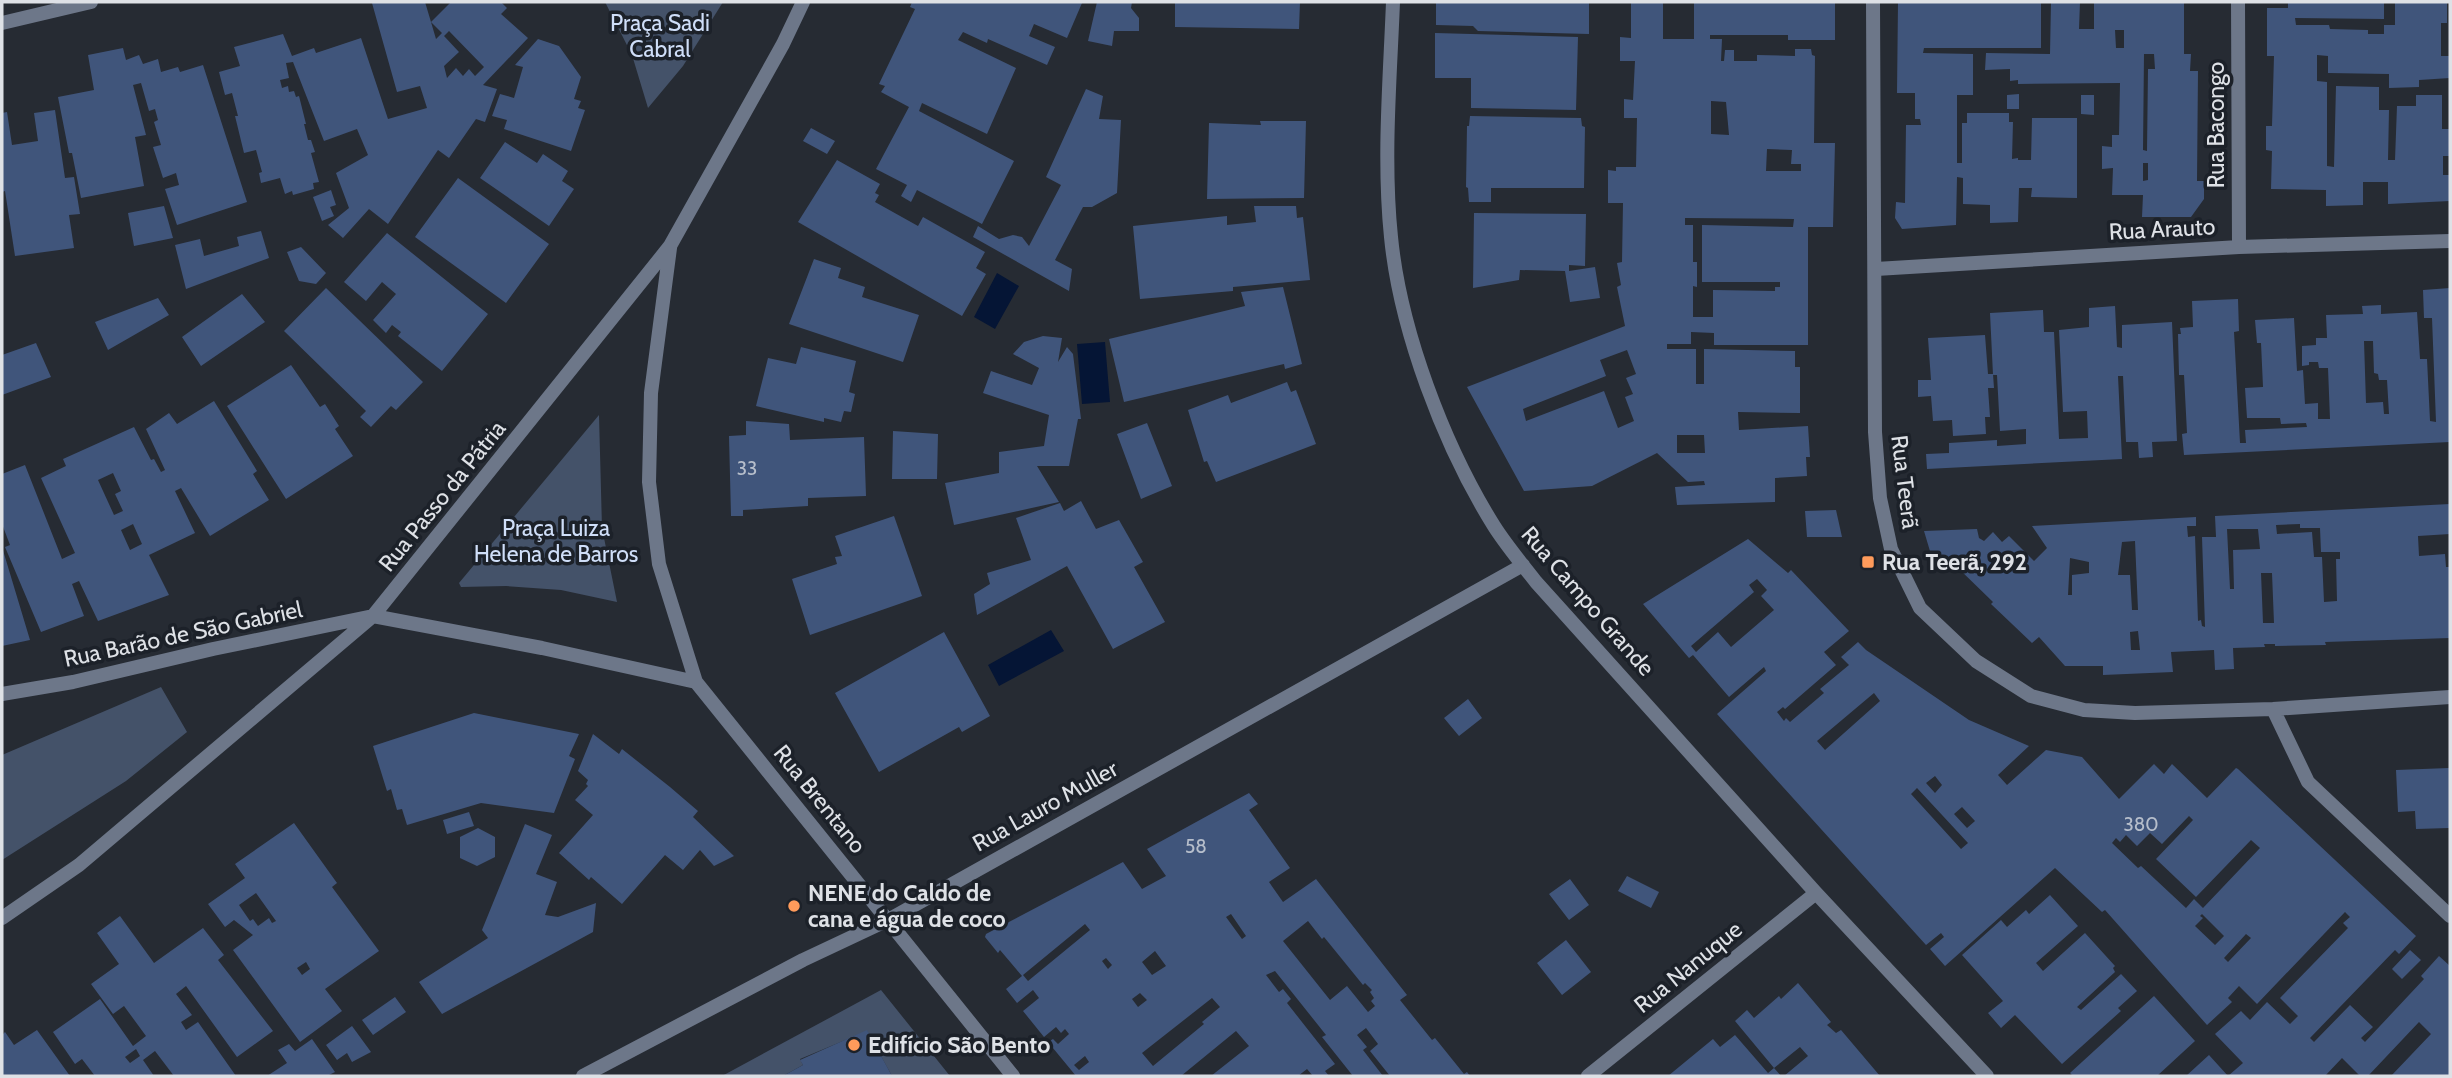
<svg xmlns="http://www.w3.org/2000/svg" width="2452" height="1078" font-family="Cabin,sans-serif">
	<rect width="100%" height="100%" fill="#262b33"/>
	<!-- green -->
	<path fill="#445269" d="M605,2H723L683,66L648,108L632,55Z
		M599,415L602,528L617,602L561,590L506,586L461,587L459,583Z
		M161,687L187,732L126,781L2,860V755Z
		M881,990L950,1076H892L867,1031L800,1059L803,1065L783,1076H722Z"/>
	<!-- water -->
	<path fill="#051535" d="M997,273L1019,286L995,329L974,317Z
		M1105,342L1110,402L1082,404L1077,344Z
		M1051,630L1064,651L999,686L988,665Z"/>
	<!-- building -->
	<path fill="#40557b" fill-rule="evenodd" d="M425,2L431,22L451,2H501L507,8L501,14L528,38L483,85L497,89L485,122L476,119L449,158L438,150L388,224L369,209L343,238L328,225L349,208L336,173L368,155L357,129L324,141L293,62L286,63L289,78L280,80L282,88L288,86L289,92L294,91L296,97L299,96L306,124H304L308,140H311L315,152L311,153L319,182L313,183L314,189L293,195L292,191L285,194L280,178L261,183L259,173L262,172L256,150L244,153L235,116H238L232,93L225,95L219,72L240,66L234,47L283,34L292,56L314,48L316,53L361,38L388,119L427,108L420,86L397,92L372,3ZM431,22L442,33L436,39ZM449,31L484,67L475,76L469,69L463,76L456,68L447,78L444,66L459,52L444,36Z
		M912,2L1082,3L1067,38L1034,24L1029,36L1055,47L1047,65L988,39L987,43L963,32L958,40L1016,68L987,134L922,103L919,111L1014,161L982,224L917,190L911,202L901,196L907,185L876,169L909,107L881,92L885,86L879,84L915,9L910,7Z
		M1097,2H1132L1131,8L1139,18V31H1114L1112,46L1088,41Z
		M1175,2H1300L1299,29L1175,27Z
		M1436,2H1589V34L1478,31L1473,26L1436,25Z
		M1631,2H1663V39H1694V2H1835V40H1788V35H1710V39H1722L1721,61H1724L1725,50H1734V61H1757V55L1795,56V49H1811L1812,55L1815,56L1814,143H1835L1833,227H1808V345H1714V333L1691,332V344H1667V349H1696V384H1704V349L1795,351V367H1800V413L1738,412L1739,430L1808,426L1810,457H1806L1807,476L1775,478V502L1677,505L1675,487L1705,485L1704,481L1688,482L1657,453L1592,486L1524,491L1467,387L1625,326L1617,287L1621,285L1617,263L1622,262L1623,203H1608V170L1616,171V167H1636L1637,118H1624V99L1633,100L1635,61H1620V37L1631,38ZM1711,101L1726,102L1729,135L1711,134ZM1767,149L1792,150L1791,164H1801V171H1766ZM1685,218L1794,219L1793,227L1702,225V282H1780V287H1775V291L1713,290V317H1693V286L1697,287V262H1693V225H1685ZM1627,350L1636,374L1626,378L1633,394L1625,397L1634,421L1618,428L1604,391L1526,421L1523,409L1606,376L1600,360ZM1677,435H1704L1705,453H1677Z
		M1898,2H2041V48H1924L1923,53L1973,54V95H1957V163H1962V123H1967V113H2009V122H2013L2012,159L2018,158V160H2031L2032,118H2077V198L2031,197L2032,188H2019L2018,222L1990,223V205L1963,204V178L1957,177L1956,225L1902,229L1895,218L1896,202L1905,203L1906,125H1921L1920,119H1915V93H1897Z
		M2051,2H2080L2079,29H2094V3L2184,2V54H2191L2190,71H2198L2197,181H2204V199L2191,217H2142L2143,195H2112L2113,168L2102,169V146L2112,147V135H2119L2120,83L2018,84V80L2010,81V69L1985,70L1986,53L2050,54ZM2115,30H2124V48H2116ZM2144,54H2154L2155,69H2148L2147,151L2143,150ZM2143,163H2148V180L2143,181Z
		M2288,2H2384V19L2295,18L2296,25H2329L2330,29L2368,30V34H2384V25H2395V2H2447V23H2441V56H2450V78L2419,80V87L2389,88V74L2328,73V56L2317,55V81L2327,82V166L2334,167L2336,86L2379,87V110H2389L2388,160H2395L2397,106H2416V95H2442V129H2450V156H2443V175H2450V201L2388,204V182H2363V205L2326,206V190L2271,189L2272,151L2266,150V126H2272L2274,56H2267V8H2288Z
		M1435,33L1578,37L1576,110L1471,108V78H1435Z
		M538,39L559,46L581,77L574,99L581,101L578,108L585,110L571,151L504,129L507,120L492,116L500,94L514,98L523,67L515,65Z
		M123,48L126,60L139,55L143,64L158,59L161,72L178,67L180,72L203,65L247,202L177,225L165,189L179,185L176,173L163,178L153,147L161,145L154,122L158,120L155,109L149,111L141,83L133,85L146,135L135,137L144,186L81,198L72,153H69L58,97L94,90L88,55Z
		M1086,89L1103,96L1099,119L1121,120L1117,193L1092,207H1083L1055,260L1072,269L1069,291L973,237L978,226L999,239L1013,235L1022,237L1029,246L1061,185L1046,177Z
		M2019,94V109H2007V95Z
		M2081,95H2094V115L2081,114Z
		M55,110L65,178L74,177L80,214L69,215L74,248L15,256L5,191L2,192V113L7,112L12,145L38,141L34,113Z
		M1470,116L1581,118L1582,126L1585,127L1584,188H1491V202H1469L1468,188L1466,187L1467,126H1469Z
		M1260,121H1306L1304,198L1207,199L1209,123L1261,125Z
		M811,128L835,141L827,154L803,141Z
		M505,142L537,163L543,154L568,171L562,181L574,189L549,226L480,178Z
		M837,160L880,184L875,193L879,195L875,202L918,226L923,217L985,252L976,268L986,274L962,316L798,222Z
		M458,178L549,244L506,303L415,237Z
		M331,190L336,205L330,207L334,216L322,221L313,197Z
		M164,206L173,238L134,246L128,213Z
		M1254,206H1296L1297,218L1303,217L1310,280L1233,287V291L1140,299L1133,226L1227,216V225L1256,222Z
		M1474,213L1586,214L1585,266L1569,265V271L1595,267L1600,298L1570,302L1565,271L1520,270L1519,280L1473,288Z
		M261,231L269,258L186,289L175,245L200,239L204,256L239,246L237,237Z
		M387,233L488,314L442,371L398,336L401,332L392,325L386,333L373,320L396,294L382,282L366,301L344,282Z
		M301,247L326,273L316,284L299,281L287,252Z
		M814,259L841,268L838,278L865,287L862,297L919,315L903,362L789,324Z
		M1283,287L1302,364L1285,369L1284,364L1124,402L1109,339L1245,306L1241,292Z
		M326,288L423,382L396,410L391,406L371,427L360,417L366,411L284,331Z
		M2450,288V442L2184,455L2182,434L2187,433L2184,375H2179L2178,334H2181L2180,328L2193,327L2192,301L2238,299L2239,331L2234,332L2240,443H2246L2245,430L2307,427L2306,423L2281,424L2280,418H2247L2245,388L2263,387L2261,343H2257L2255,320L2294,318L2297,371L2303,370L2305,404L2318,403V419H2330L2328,368H2319L2318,362H2309V365L2302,366V346L2316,345V338H2327L2326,315L2363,314L2362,306L2381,305V314L2417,312L2420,359H2427L2430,421L2436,422L2432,318H2424L2423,290ZM2364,341H2373L2374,373L2378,374L2379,380H2387L2389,414H2384L2383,402L2366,403Z
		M242,294L265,322L201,366L182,337Z
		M158,298L169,315L108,350L95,322Z
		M2115,306L2117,347L2122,348V325L2172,322L2177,441L2152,442L2153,457L2139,458L2138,442H2126L2123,376H2118L2122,459L1927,469L1926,454L1949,453V443L1997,440V446L2026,444V429L2000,431L1997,375H1993L1990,313L2043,310L2044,332H2054L2059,439L2088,438L2087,411L2063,412L2059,330L2089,327V308Z
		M1985,335L1988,374H1993L1994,388H1988L1990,417H1985L1986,434L1953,436L1952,420L1933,421L1931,396L1918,397V380H1931L1928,338Z
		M1043,336L1062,338L1058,362L1067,347L1073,354L1081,419H1078L1069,466H1037L1059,502L954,525L945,483L999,473V452L1044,446L1049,415L983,393L991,371L1032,385L1039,368L1013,354L1024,342Z
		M36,343L51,377L2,395V355Z
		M801,347L856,361L849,392L855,394L851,412L844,411L841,422L824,418V422L756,406L768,358L796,364Z
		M291,365L320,407L325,404L339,426L335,429L353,456L286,499L227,406Z
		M1287,382L1291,392L1296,390L1316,444L1216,482L1207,461L1204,462L1188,410L1228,395L1231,403Z
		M214,401L257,471L253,474L269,500L210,536L181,488L175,491L195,533L149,555L169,595L98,621L79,581L72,584L84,616L41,632L5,547L10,545L2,524V474L25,465L62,559L75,553L41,478L66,466L63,459L134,427L151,460L154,459L161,472L165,470L146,429L169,413L177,424ZM113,473L121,491L115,494L123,511L114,515L98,480ZM133,524L142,544L130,550L121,530Z
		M746,421L789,424L790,440L864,437L866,496L808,498V506L743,510V516H731L729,436L746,435Z
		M1147,423L1172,486L1141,499L1117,434Z
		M893,431L938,434L937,479H892Z
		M1081,501L1096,529L1119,520L1143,562L1134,567L1165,622L1113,649L1067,566L977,615L974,594L990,584L987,573L1031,560L1016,518L1060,503L1064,511Z
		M2450,504V534L2418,536L2419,556L2445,554L2446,567H2450V638L2325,642L2326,645L2275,646V644H2264L2265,647L2233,648L2234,669L2215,670L2214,650L2171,652L2173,672L2103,675V666H2065L2039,637L2032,643L1991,604L1993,602L1956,566L1935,568L1924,531L1977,529L1979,538L1984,541L1993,532L2002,542L2009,536L2034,561L2047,548L2032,526L2196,517V526H2187L2188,537L2195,536L2198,621L2201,620L2202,626L2205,627L2202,537H2216L2215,516ZM2300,524V528H2320L2321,552H2340V559H2336L2337,601L2324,602L2322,557H2314L2312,532L2277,534L2276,525ZM2227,529H2258L2260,549L2233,550L2234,589H2230ZM2135,541L2138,610H2132L2130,575H2118L2122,542ZM2070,558L2089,562V573L2072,575V595H2068ZM2261,573H2272L2274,623H2263ZM2138,631L2140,650H2131L2130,632Z
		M1836,510L1842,537H1807L1805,511Z
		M894,516L922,596L810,635L792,579L837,564L835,557L842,556L835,536Z
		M1748,539L1788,573L1791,570L1849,631L1824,652L1836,665L1785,709L1783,707L1777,712L1784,721L1786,718L1790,722L1824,693L1820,689L1849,665L1841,657L1858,642L1866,650L1969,720L2029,746L1998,775L2007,785L2046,750L2082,757L2119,799L2154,764L2164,774L2172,764L2207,798L2236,768L2238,769L2416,936L2399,954L2395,950L2310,1038L2314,1042L2350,1005L2373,1027L2361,1038L2365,1042L2424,979L2421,976L2439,956L2450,966V1076H2391L2431,1034L2419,1022L2368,1076H2360L2342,1058L2325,1076H2186L2209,1055L2228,1076L2243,1063L2215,1034L2241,1011L2250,1020L2267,1002L2290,1024L2298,1016L2280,998L2348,928L2343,923L2350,917L2345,912L2257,1004L2239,986L2228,998L2232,1002L2207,1025L2105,910L2102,912L2055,868L1945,966L1930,949L1944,937L1941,933L1926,945L1717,714L1766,671L1764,667L1729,697L1693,655L1689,658L1643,604ZM1757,579L1767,590L1761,596L1774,610L1731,647L1718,632L1696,652L1691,646L1754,592L1749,585ZM1874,693L1880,701L1825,750L1817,741ZM1935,776L1942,785L1935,793L1926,783ZM1917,788L1968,843L1961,849L1911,794ZM1962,807L1975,821L1967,828L1954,814ZM2189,816L2193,820L2156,859L2196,897L2251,840L2260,848L2203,908L2194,899L2186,908L2141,866L2138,868L2112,843L2116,838L2120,842L2126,835L2137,846L2150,833L2162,844ZM2202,914L2224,936L2215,945L2195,926L2203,918L2200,916ZM2246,934L2251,938L2228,962L2224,958Z
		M2,547L30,640L2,646Z
		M944,632L990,716L962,732L959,727L879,772L835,693Z
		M1468,699L1482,718L1459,736L1444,718Z
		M474,713L579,734L569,756L575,759L554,813L481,803L407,825L402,809L397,810L391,789L387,791L373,746Z
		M593,734L619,754L622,749L670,787L698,811L693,817L734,856L714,866L700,850L683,870L665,855L622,904L591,877L589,880L559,853L593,815L575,800L588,786L586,784L588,780L578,771Z
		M2449,768V828L2416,829L2415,811L2398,812L2396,770Z
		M1249,793L1258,804L1249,810L1290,868L1269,882L1283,902L1316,879L1407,995L1400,1000L1432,1040L1435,1038L1464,1074L1467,1072L1470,1076H1390L1370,1051L1378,1044L1366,1028L1357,1035L1367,1047L1363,1050L1383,1076H1353L1322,1037L1326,1035L1275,971L1266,975L1279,992L1283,989L1291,999L1287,1003L1335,1064L1325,1071L1329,1076H1313L1307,1069L1298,1076H1211L1249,1046L1236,1031L1181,1076H1076L1048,1042L1053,1039L1058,1044L1069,1034L1065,1029L1061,1033L1056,1027L1044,1037L1023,1011L1039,998L1033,990L1017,1003L1006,989L1022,976L1000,950L998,953L985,937L986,934L1123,862L1142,889L1166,876L1147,849ZM1231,914L1246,936L1242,939L1226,917ZM1308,921L1322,939L1324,937L1363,985L1365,983L1372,990L1370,992L1374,998L1371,1001L1375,1006L1368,1012L1347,986L1330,1000L1283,941ZM1085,924L1090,930L1028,981L1023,975ZM1155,951L1166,966L1152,975L1142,962ZM1106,958L1112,965L1108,969L1102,961ZM1140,993L1147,1000L1138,1007L1132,999ZM1212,998L1220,1007L1202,1022L1204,1024L1153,1066L1142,1053ZM1085,1056L1089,1062L1079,1070L1074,1065Z
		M469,812L474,826L447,834L443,820Z
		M294,823L337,883L332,887L379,951L325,989L342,1011L300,1042L233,950L253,935L234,920L225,927L208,904L245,878L235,864ZM256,893L276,921L272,923L269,918L258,926L253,919L250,921L239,905ZM306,962L310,969L302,975L297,968Z
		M525,824L552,835L536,874L557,882L545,915L558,917L596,903L593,932L442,1014L419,982L488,938L482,930Z
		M478,828L495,837V857L477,866L460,858V837Z
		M1627,876L1659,892L1651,908L1618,891Z
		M1570,879L1589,905L1569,920L1549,894Z
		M2050,895L2078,926L2036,963L2043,971L2085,933L2115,966L2113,968L2115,972L2077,1007L2081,1010L2121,974L2137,991L2118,1008L2121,1011L2062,1064L2015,1015L2001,1028L1988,1013L2003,1001L1962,955L2001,920L2007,927L2026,910L2029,914Z
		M120,916L154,963L203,928L224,955L218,960L273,1031L237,1057L186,986L176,994L192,1015L181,1022L186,1030L198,1022L236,1076H174L155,1051L143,1060L154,1076H95L82,1059L75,1064L53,1032L100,999L133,1046L146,1036L124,1006L113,1014L91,984L119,964L97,933ZM136,1049L140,1056L130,1063L125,1057Z
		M1566,940L1591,972L1562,995L1537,963Z
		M2410,950L2421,960L2402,979L2392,969Z
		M1798,983L1831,1022L1827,1025L1836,1033L1841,1030L1880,1076H1784L1808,1056L1800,1047L1774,1068L1735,1021L1747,1010L1754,1018L1779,996L1781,999Z
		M2154,996L2195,1041L2157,1076H2073L2070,1073Z
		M395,997L406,1012L373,1035L362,1020Z
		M352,1026L371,1052L352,1062L347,1053L337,1060L326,1045Z
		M37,1030L70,1076H2V1035L5,1032L14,1045Z
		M867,1030L892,1076H783L803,1065L800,1060Z
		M1735,1035L1768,1073L1774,1068L1781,1076H1668L1713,1039L1720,1047Z
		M312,1039L335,1072L327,1076H267L287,1063L278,1050L289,1044L295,1051Z"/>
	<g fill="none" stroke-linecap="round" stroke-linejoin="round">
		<!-- minor -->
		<path stroke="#6d7789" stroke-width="14" d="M1393,2C1390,79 1383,159 1391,237C1400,330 1444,446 1494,526C1506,545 1522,564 1536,582L1816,893L1987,1076
			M1873,2L1875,432L1880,498L1891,549L1920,608L1976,661L2031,696L2084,710L2135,713L2273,709L2450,697
			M2238,2L2239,247
			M2,23L91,2
			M670,248L651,393L649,482L659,564L696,682L1013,1076
			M1876,269L2239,247L2450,241
			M2,694L73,682L213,649L373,616L542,648L696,682
			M2273,709L2308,782L2450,916
			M2,918L79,865L373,616L670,246L783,44L803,2
			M583,1076L803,960L888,920L1523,565
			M1588,1076L1816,893"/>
	</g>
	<!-- markers -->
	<g fill="#ff9b5b" stroke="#1c2129" stroke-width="2.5">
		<rect x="1861" y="555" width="14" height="14" rx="3.5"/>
		<circle cx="794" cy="906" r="7"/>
		<circle cx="854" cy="1045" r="7"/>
	</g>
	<g text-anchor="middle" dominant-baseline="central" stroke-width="7" stroke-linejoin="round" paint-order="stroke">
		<!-- number labels -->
		<g font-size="19" fill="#b6becb">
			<text x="747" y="468">33</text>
			<text x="2141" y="824">380</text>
			<text x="1196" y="846">58</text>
		</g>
		<!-- park labels -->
		<g font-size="23" fill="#cfdef8" stroke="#1c2129">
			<text x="660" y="23">Praça Sadi<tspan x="660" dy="26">Cabral</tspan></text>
			<text x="556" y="528">Praça Luiza<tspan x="556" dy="26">Helena de Barros</tspan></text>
		</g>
		<!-- street labels -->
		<g font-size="23" fill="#dee1e6" stroke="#1c2129">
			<text transform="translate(2216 125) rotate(-90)">Rua Bacongo</text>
			<text transform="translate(2162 229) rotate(-3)">Rua Arauto</text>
			<text transform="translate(1905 482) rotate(83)">Rua Teerã</text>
			<text transform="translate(442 496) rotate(-51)">Rua Passo da Pátria</text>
			<text transform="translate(1588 601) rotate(49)">Rua Campo Grande</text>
			<text transform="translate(183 634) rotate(-12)">Rua Barão de São Gabriel</text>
			<text transform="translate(820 799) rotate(51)">Rua Brentano</text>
			<text transform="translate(1045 806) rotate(-29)">Rua Lauro Muller</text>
			<text transform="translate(1688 967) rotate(-39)">Rua Nanuque</text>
		</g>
		<!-- poi labels -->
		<g font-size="23" font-weight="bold" fill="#dee1e6" stroke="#1c2129" text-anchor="start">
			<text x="1882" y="562">Rua Teerã, 292</text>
			<text x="808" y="893">NENE do Caldo de<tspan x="808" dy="26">cana e água de coco</tspan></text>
			<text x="868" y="1045">Edifício São Bento</text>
		</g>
	</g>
	<!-- border -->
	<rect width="2452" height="1078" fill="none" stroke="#dee1e6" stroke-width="7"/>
</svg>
